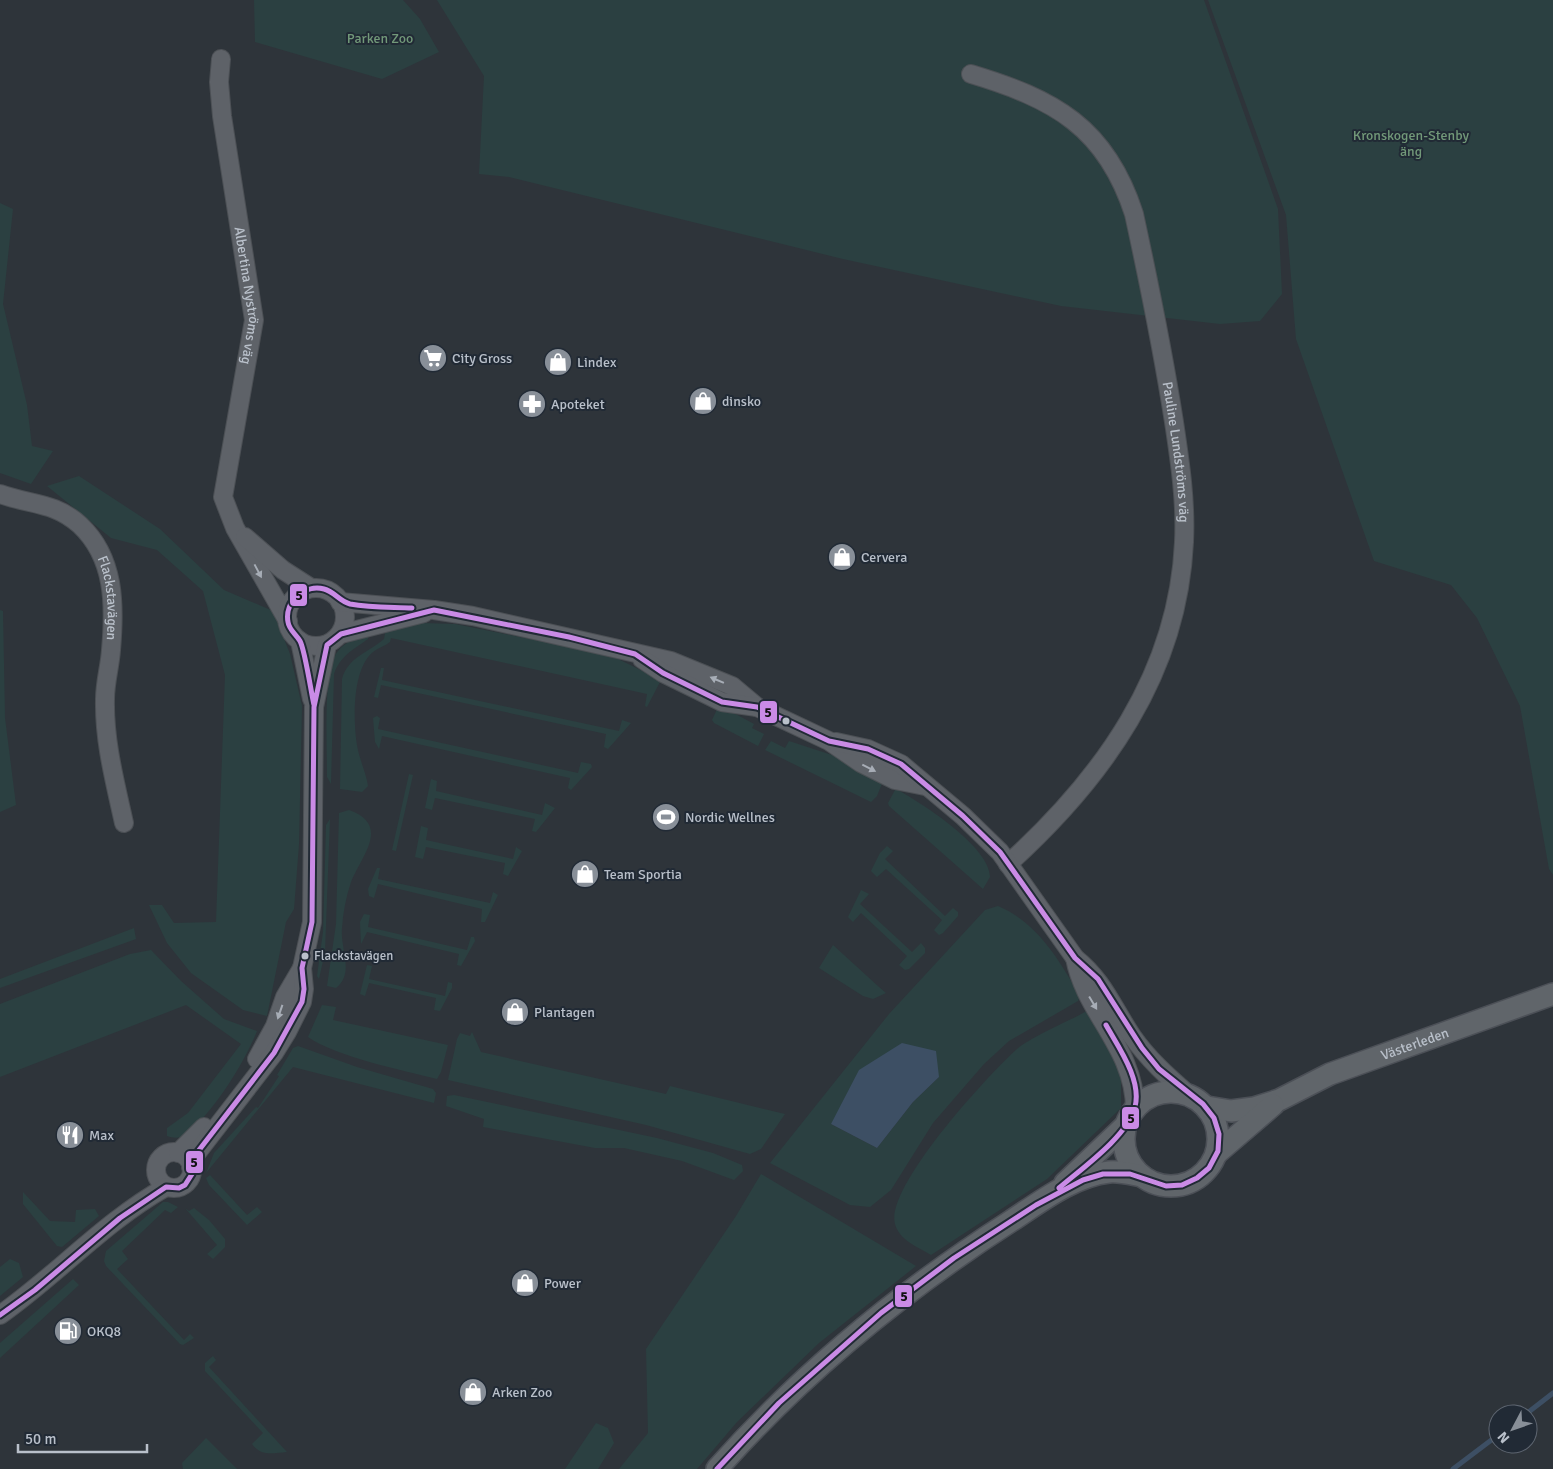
<svg xmlns="http://www.w3.org/2000/svg" width="1553" height="1469" font-family="Signika,sans-serif">
	<rect width="100%" height="100%" fill="#2e343a"/>
	<!-- green -->
	<path fill="#2b4041" fill-rule="evenodd" d="M254,0H403L420,19L439,52L382,79L255,42Z
		M437,0H1204L1278,209L1282,294L1260,321L1220,324L1061,306L843,259L509,177L479,174L484,76Z
		M1208,0H1553V875L1549,869L1520,706L1477,618L1451,585L1374,561L1296,339L1286,215Z
		M0,203L13,209L3,304L27,405L32,446L53,451L31,484L0,473Z
		M79,476L160,529L224,590L273,611L290,654L302,706L299,844L294,909L286,922L267,1016L243,1010L191,973L167,943L149,905H162L174,923L216,922L225,675L203,591L157,550L111,538L47,486Z
		M0,610L3,611L5,718L16,805L0,812Z
		M421,623L455,624L575,648L618,659L661,680L647,707L645,706L647,694L391,638L390,642C385,646 378,648 373,652C352,669 353,720 357,745C359,759 366,772 368,786L362,792L340,789L342,679C348,657 368,653 384,639L386,628Z
		M369,632L368,639C354,649 340,656 334,674L331,784L327,777C327,752 324,679 333,660C339,644 355,638 369,632Z
		M381,668H384L382,680L619,731L622,720L631,723L608,749L604,747L606,734L381,685L378,698L374,697Z
		M719,705L754,724L752,728L764,734L758,746L714,723L712,720Z
		M377,716L380,718L378,729L578,773L581,762L591,764L592,767L571,790L568,788L570,778L382,736L379,749L375,742L373,718Z
		M771,741L785,748L789,741L832,755L883,781L877,796L871,802L765,750Z
		M409,774L413,775L396,851L392,850Z
		M431,779L437,781L436,791L542,815L545,803L555,808L536,832L532,831L535,819L435,798L432,810L425,808Z
		M895,790H898C923,804 990,847 990,877L983,889L889,806L888,803Z
		M349,810C391,825 362,855 351,882C346,897 343,912 342,928C340,950 355,973 336,988L327,986L336,924L339,813Z
		M330,819L325,952L319,979L317,976L323,932L326,825Z
		M421,826L428,828L426,840L513,859L516,847L522,851L508,876L503,874L505,863L426,847L423,859L415,857Z
		M887,846L893,851L885,859L945,916L953,908L958,912V916L943,933L939,935L934,930L942,920L886,869L877,877L871,871L880,853Z
		M377,868H380L378,879L490,903L493,892L498,895L485,922H481L482,909L378,884L374,898L369,896L368,889Z
		M861,890L869,894L860,904L912,952L921,943L925,948V953L909,969L905,970L899,965L907,956L861,913L853,922L848,917Z
		M998,906C1038,923 1059,960 1080,996L1078,1001L1009,1041L984,1064L933,1123L891,1190L870,1207L850,1205L770,1163L889,1014L985,910ZM939,1077L913,1102L877,1148L831,1124Z
		M364,914L370,915L368,927L467,950L471,937H474L475,941L461,966L457,965L459,954L367,932L361,944L360,922Z
		M134,928L136,939L0,988V979Z
		M833,945L879,987L886,993L873,999L863,996L819,968Z
		M151,950L181,981L224,1019L257,1031C245,1062 212,1115 185,1135C179,1139 173,1138 167,1136V1128L188,1113L241,1044L186,1005L0,1077V1004L130,954Z
		M367,965L372,966L369,979L445,996L448,982L452,983V988L440,1011L434,1010L436,998L369,983L365,996L360,994Z
		M322,1005L336,1007L333,1020L448,1045L441,1072L437,1079C402,1070 337,1057 308,1037Z
		M1087,1011L1121,1073V1108L1047,1179L931,1255C918,1247 899,1240 895,1224C885,1187 988,1075 1017,1049C1031,1037 1069,1021 1087,1011Z
		M472,1032L481,1052L666,1094L670,1086L785,1114L761,1149L750,1154L646,1125L448,1080L457,1039L460,1033L470,1036Z
		M298,1046L357,1067L433,1089L436,1093L434,1103L293,1067L206,1173L214,1153L256,1107L258,1108L279,1076L277,1075L293,1048Z
		M454,1095L657,1138L713,1153L742,1165L743,1171L734,1180L682,1161L624,1148H595L483,1127L484,1119L446,1106L447,1096Z
		M761,1174L916,1266L819,1343L737,1422L697,1469H619L648,1433L646,1349L736,1216Z
		M210,1175L247,1215L257,1207L262,1212L247,1225L209,1185L206,1178Z
		M23,1192L50,1221L75,1222L76,1210L95,1209L99,1216L62,1247L57,1246L23,1204Z
		M163,1202H168L178,1207L171,1213L165,1210L122,1251L128,1259L117,1269L184,1340L190,1334L194,1338L183,1345L180,1344L106,1266L104,1261L106,1251Z
		M185,1208L189,1211L194,1208L209,1220L225,1239V1247L213,1259L207,1254L217,1245Z
		M10,1259L19,1263L23,1277L0,1296V1267Z
		M73,1279L79,1285L0,1358V1343Z
		M213,1356L216,1360L209,1367L287,1452C273,1453 261,1457 252,1444L263,1433L205,1371V1363Z
		M596,1423L608,1428L614,1443L598,1469H565Z
		M206,1438L237,1469H183L182,1463Z"/>
	<!-- water -->
	<path fill="#3d4f64" d="M902,1043L936,1051L939,1077L913,1102L877,1148L831,1124L859,1070Z"/>
	<g fill="none" stroke-linecap="round" stroke-linejoin="round">
		<!-- stream -->
		<path stroke="#3d4f64" stroke-width="5" d="M1526,1414L1553,1393
			M1453,1469L1498,1435"/>
		<defs>
			<g id="minor">
				<path id="s1" d="M221,59L219,82L222,116L254,320L223,497L235,528L288,621"/>
				<path id="s2" d="M971,74C1054,99 1106,127 1134,214C1149,283 1163,352 1174,422C1180,462 1186,501 1184,542C1178,674 1103,778 1008,864"/>
				<path id="s3" d="M0,494C30,505 55,502 80,525C115,558 115,605 111,650C110,666 105,682 105,699C104,741 115,782 124,823"/>
				<path d="M245,537L283,570L311,588"/>
				<circle cx="316" cy="617" r="29"/>
				<path d="M340,602L434,610L473,616L671,661L732,686L757,707L829,741L861,763L895,780L925,786"/>
				<path d="M341,634L424,613"/>
				<path d="M300,641L312,699"/>
				<path d="M642,659L663,673L722,702L757,707"/>
				<path d="M836,742L868,749L901,764L963,816L1000,852L1075,958C1103,980 1113,1008 1132,1036C1148,1059 1168,1077 1189,1095"/>
				<path d="M1075,958C1085,1013 1135,1048 1135,1109"/>
				<path d="M257,1059L275,1026L285,997L302,968"/>
				<circle cx="174" cy="1170" r="18"/>
				<path d="M178,1153L204,1127"/>
				<path d="M191,1167L196,1154L274,1053L287,1032L302,1002L304,989L302,968L312,922L314,707L327,645"/>
				<path d="M0,1315C57,1275 105,1221 166,1187"/>
			</g>
			<g id="major">
				<circle cx="1171" cy="1139" r="47"/>
				<path id="s4" d="M1207,1107L1231,1111L1254,1108L1279,1100L1330,1074L1553,994"/>
				<path d="M1216,1154L1273,1105"/>
				<path d="M1065,1183L1126,1125"/>
				<path d="M717,1469C803,1372 902,1291 1011,1221C1040,1202 1073,1176 1109,1172C1120,1171 1131,1174 1142,1176"/>
			</g>
		</defs>
		<!-- minor casing -->
		<use href="#minor" stroke="#4c5055" stroke-width="20"/>
		<!-- major casing -->
		<use href="#major" stroke="#4c5057" stroke-width="24"/>
		<!-- minor -->
		<use href="#minor" stroke="#5e6268" stroke-width="18"/>
		<!-- major -->
		<use href="#major" stroke="#60656a" stroke-width="21"/>
		<defs>
			<path id="bus-1" d="M314,705C311,692 305,650 300,641C296,634 289,630 288,622C284,601 305,584 324,589C335,592 339,601 350,604C371,608 392,607 412,608
				M1059,1188C1081,1169 1128,1136 1135,1107C1142,1080 1119,1048 1106,1025
				M0,1315L35,1290L120,1218L166,1187L179,1188L185,1185L192,1174L196,1154L274,1053L302,1002L304,989L302,968L312,922L314,707L327,645L341,634L434,610L569,637L635,654L663,673L722,702L757,707L829,741L868,749L901,764L963,816L1000,852L1075,958L1098,979L1142,1048L1159,1069L1203,1104L1214,1118L1219,1134L1218,1151L1209,1168L1197,1178L1182,1185L1166,1186L1130,1174H1103L1083,1180L1036,1205L954,1258L881,1313L779,1403L717,1469"/>
		</defs>
		<!-- bus-1 casing -->
		<use href="#bus-1" stroke="#212a35" stroke-width="9"/>
		<!-- bus-1 -->
		<use href="#bus-1" stroke="#ca8be6" stroke-width="5"/>
	</g>
	<!-- one-way arrows -->
	<defs><path id="oneway-solid" d="M-6-.8H1V-3.2L6.5 0L1 3.2V.8H-6Z" transform="scale(1.25)"/></defs>
	<g fill="#a7adb6">
		<use href="#oneway-solid" transform="translate(258 571) rotate(62)"/>
		<use href="#oneway-solid" transform="translate(717 680) rotate(-157)"/>
		<use href="#oneway-solid" transform="translate(869 768) rotate(27)"/>
		<use href="#oneway-solid" transform="translate(1093 1003) rotate(59)"/>
		<use href="#oneway-solid" transform="translate(280 1012) rotate(109)"/>
	</g>
	<!-- icons -->
	<defs>
		<symbol id="supermarket-disc" viewBox="-11 -11 22 22"><circle r="9.5" fill="#888f98" stroke="#212a35"/><path d="M-6-5.5h2.5l.6 2H6L4.5 2H-2.5L-4.4-4H-6ZM-1.5 3.2a1.3 1.3 0 1 0 .1 0ZM3 3.2a1.3 1.3 0 1 0 .1 0Z" fill="#fff"/></symbol>
		<symbol id="shop-disc" viewBox="-11 -11 22 22"><circle r="9.5" fill="#888f98" stroke="#212a35"/><path d="M-5-2.5h2.3a2.7 3.5 0 0 1 5.4 0H5L5.5 6h-11ZM-1.5-2.5h3a1.5 2.3 0 0 0-3 0Z" fill="#fff"/></symbol>
		<symbol id="pharmacy-disc" viewBox="-11 -11 22 22"><circle r="9.5" fill="#888f98" stroke="#212a35"/><path d="M-2-6h4v4h4v4h-4v4h-4v-4h-4v-4h4Z" fill="#fff"/></symbol>
		<symbol id="stadium-disc" viewBox="-11 -11 22 22"><circle r="9.5" fill="#888f98" stroke="#212a35"/><path d="M0-5a6.5 5 0 1 0 0 10a6.5 5 0 1 0 0-10ZM-3.5-1.8h7v3.6h-7Z" fill="#fff"/></symbol>
		<symbol id="restaurant-disc" viewBox="-11 -11 22 22"><circle r="9.5" fill="#888f98" stroke="#212a35"/><path d="M-5-6h1v4h1v-4h1v4h1v-4h1v5L-1.5 .5V6h-2V.5L-5-1ZM5-6V6H3V1.5H1.5Q1.5-4 5-6Z" fill="#fff"/></symbol>
		<symbol id="fuel-disc" viewBox="-11 -11 22 22"><circle r="9.5" fill="#888f98" stroke="#212a35"/><path d="M-5.5-6h7V0h2V4h1.3V-2.5L3-4.5l.8-.8L6-3V5H2.5V1h-1V6h-7ZM-4.2-4.7v3.2H.2V-4.7Z" fill="#fff"/></symbol>
	</defs>
	<g fill-rule="evenodd">
		<use href="#supermarket-disc" x="417" y="342" width="32" height="32"/>
		<use href="#shop-disc" x="542" y="346" width="32" height="32"/>
		<use href="#shop-disc" x="687" y="385" width="32" height="32"/>
		<use href="#pharmacy-disc" x="516" y="388" width="32" height="32"/>
		<use href="#shop-disc" x="826" y="541" width="32" height="32"/>
		<use href="#stadium-disc" x="650" y="801" width="32" height="32"/>
		<use href="#shop-disc" x="569" y="858" width="32" height="32"/>
		<use href="#shop-disc" x="499" y="996" width="32" height="32"/>
		<use href="#restaurant-disc" x="54" y="1119" width="32" height="32"/>
		<use href="#shop-disc" x="509" y="1267" width="32" height="32"/>
		<use href="#fuel-disc" x="52" y="1315" width="32" height="32"/>
		<use href="#shop-disc" x="457" y="1376" width="32" height="32"/>
	</g>
	<!-- markers -->
	<g fill="#b9c0ca" stroke="#212a35" stroke-width="2">
		<circle cx="786" cy="721" r="4.5"/>
		<circle cx="305" cy="956" r="4.5"/>
	</g>
	<g text-anchor="middle" dominant-baseline="central" stroke-width="4" stroke-linejoin="round" paint-order="stroke">
		<!-- bus labels -->
		<g font-size="13" fill="#b9c0ca" stroke="#212a35" text-anchor="start">
			<text x="314" y="956">Flackstavägen</text>
		</g>
		<!-- park labels -->
		<g font-size="14" fill="#729979" stroke="#212a35">
			<text x="380" y="38">Parken Zoo</text>
			<text x="1411" y="135">Kronskogen-Stenby<tspan x="1411" dy="16">äng</tspan></text>
		</g>
		<!-- street labels -->
		<g font-size="14" fill="#b9c0ca" stroke="#212a35">
			<text stroke="none"><textPath href="#s1" startOffset="239">Albertina Nyströms väg</textPath></text>
			<text stroke="none"><textPath href="#s2" startOffset="468">Pauline Lundströms väg</textPath></text>
			<text stroke="none"><textPath href="#s3" startOffset="168">Flackstavägen</textPath></text>
			<text stroke="none"><textPath href="#s4" startOffset="221">Västerleden</textPath></text>
		</g>
		<!-- poi labels -->
		<g font-size="14" fill="#b9c0ca" stroke="#212a35" text-anchor="start">
			<text x="452" y="358">City Gross</text>
			<text x="577" y="362">Lindex</text>
			<text x="722" y="401">dinsko</text>
			<text x="551" y="404">Apoteket</text>
			<text x="861" y="557">Cervera</text>
			<text x="685" y="817">Nordic Wellnes</text>
			<text x="604" y="874">Team Sportia</text>
			<text x="534" y="1012">Plantagen</text>
			<text x="89" y="1135">Max</text>
			<text x="544" y="1283">Power</text>
			<text x="87" y="1331">OKQ8</text>
			<text x="492" y="1392">Arken Zoo</text>
		</g>
	</g>
	<g stroke="#212a35" stroke-width="2">
		<rect x="289" y="583" width="19" height="24" rx="5" fill="#ca8be6"/>
		<rect x="759" y="700" width="19" height="24" rx="5" fill="#ca8be6"/>
		<rect x="1121" y="1106" width="19" height="24" rx="5" fill="#ca8be6"/>
		<rect x="185" y="1150" width="19" height="24" rx="5" fill="#ca8be6"/>
		<rect x="894" y="1284" width="19" height="24" rx="5" fill="#ca8be6"/>
	</g>
	<g font-size="14" text-anchor="middle" font-weight="bold" fill="#111">
		<text x="299" y="600">5</text>
		<text x="768" y="717">5</text>
		<text x="1131" y="1123">5</text>
		<text x="194" y="1167">5</text>
		<text x="904" y="1301">5</text>
	</g>
	<!-- north arrow -->
	<g transform="translate(1513 1429) rotate(229)"><circle r="24" fill="#212a35" stroke="#5e6671"/>
	<path d="M0-4L9 19L0 12L-9 19Z" fill="#888f98"/>
	<text y="-8" font-size="14" font-weight="bold" text-anchor="middle" fill="#b9c0ca">N</text>
	</g>
	<!-- scale -->
	<path d="M18 1444v8h129v-8" fill="none" stroke="#b9c0ca" stroke-width="2.5"/>
	<text x="25" y="1444" font-size="15" fill="#b9c0ca" stroke="#212a35" stroke-width="4" paint-order="stroke">50 m</text>
</svg>
